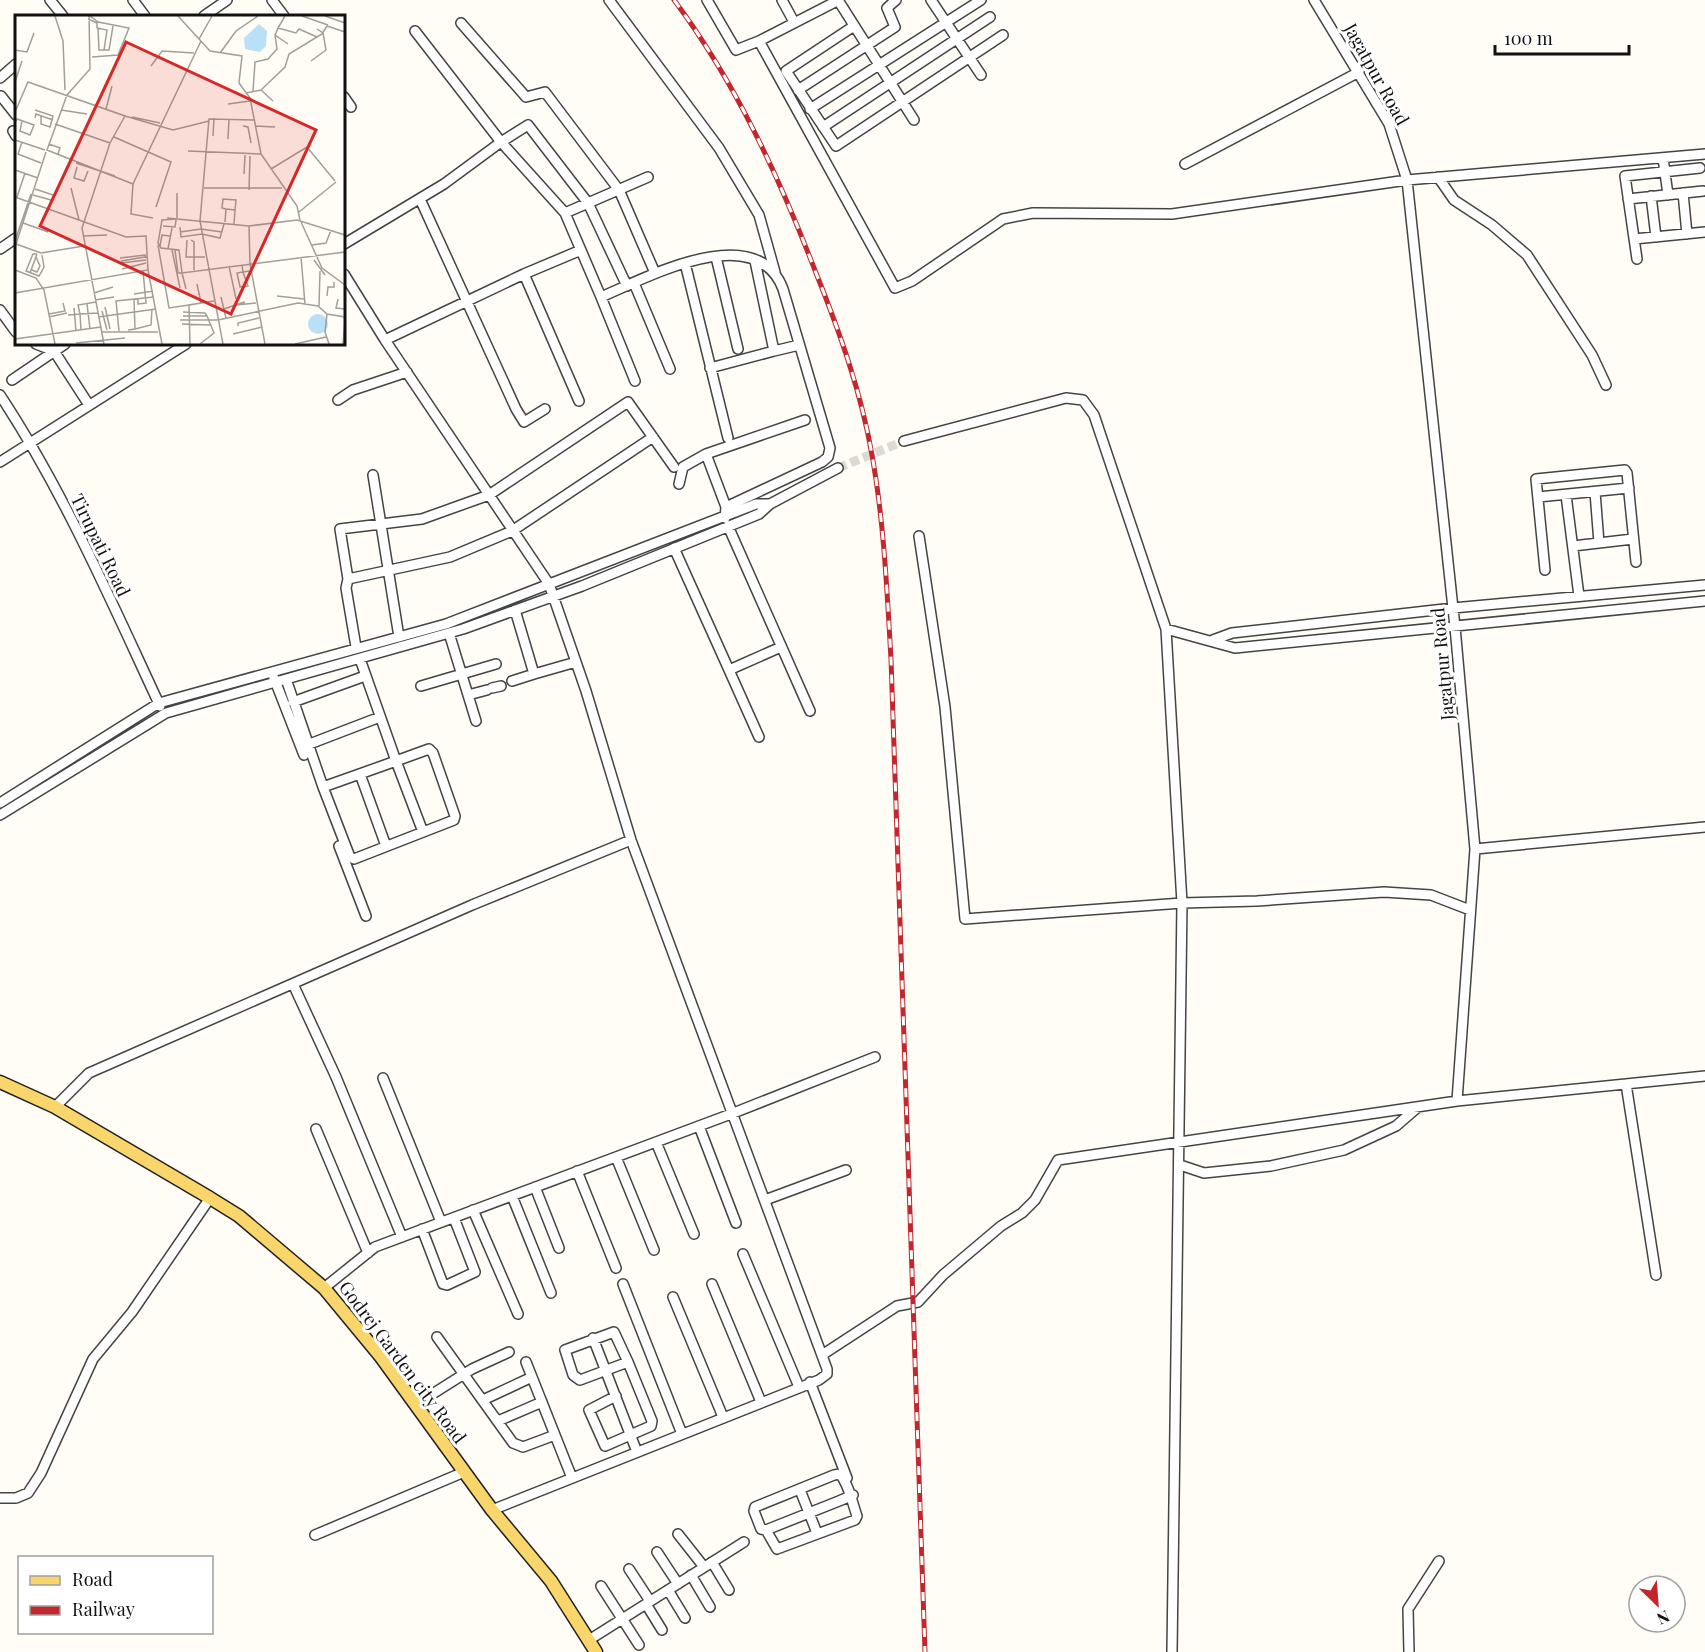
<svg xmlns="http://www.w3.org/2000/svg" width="1705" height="1652" font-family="'Playfair Display',serif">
	<rect width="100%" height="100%" fill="#fffdf5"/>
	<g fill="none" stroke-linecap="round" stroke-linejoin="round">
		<!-- minor-tunnel -->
		<path stroke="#dbdad3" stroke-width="9" stroke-dasharray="9 4.5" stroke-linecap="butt" d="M838,468L904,441"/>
		<defs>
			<path id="minor" d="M50,0L63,16
				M133,0L145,16
				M272,0L284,16
				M609,0L719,148L759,215L775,272
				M707,0L736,50L759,41
				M782,0L794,22
				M838,0L914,120
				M839,0L759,41L895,288L912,281L1003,219L1033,213L1172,214L1407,180L1705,154
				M931,0L981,75
				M1314,0L1389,124L1407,180L1455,627L1475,849L1457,1101L1705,1076
				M204,16L227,0
				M461,23L526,97L545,92L619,190L655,273
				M854,26L786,71L836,146L1003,35
				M415,31L501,142L528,125L588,203L627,286
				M0,78L16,64
				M798,90L895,27L887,8L896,0
				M1,96L16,115
				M344,97L351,107
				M810,109L981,0
				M823,127L990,17
				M13,131L16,136
				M1663,158L1668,195
				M1185,164L1359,72
				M1438,177L1454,200L1492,225L1527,255L1592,355L1606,385
				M1683,193L1687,234
				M1651,196L1656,237
				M420,199L516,409L524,422L545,409
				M1628,199L1703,191
				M565,213L648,177
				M1634,239L1705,232
				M344,244L444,184L501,142L565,213L601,297C646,278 756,218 783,289L830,448L828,457L822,462L726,507L725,518
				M0,249L16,238
				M716,257L738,349
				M1637,259L1625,176L1700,168
				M685,263L728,438
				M344,274L385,340L549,584L586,691L631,840L827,1369V1374L819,1380L492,1510
				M524,274L581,250
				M634,283L670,369
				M601,297L635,381
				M0,310L16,332
				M385,340L524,274L579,401
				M36,344L54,351L89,405
				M774,351L799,345
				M710,368L774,351L755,261
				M12,380L65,344
				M0,395C64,492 111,601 160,706
				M338,400L353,390L407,372
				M904,441L1066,398L1083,400L1094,415L1166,629L1182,903L1172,1652
				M0,462L186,344
				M373,475L399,637
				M679,484L683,467L706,454
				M1595,492L1599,543
				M1566,495L1579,596
				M1538,497L1629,488
				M726,507L706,454L805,420
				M728,526L810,711
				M919,536L945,707L965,919L1182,903L1257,901L1384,892L1431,895L1470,910
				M1573,546L1633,539
				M674,548L729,670
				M1545,570L1536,479L1625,470L1627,473L1636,562
				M348,579L450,557L512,531L653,437
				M515,610L534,674L576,662
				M1166,629L1235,648L1705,601
				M449,633L468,695L487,690
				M1213,640L1232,633L1453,608L1705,585
				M356,647L346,588L348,579L340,529L422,519L489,495L628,402L674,467
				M274,678L304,755
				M286,679L323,787L396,761L360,659
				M512,681L534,674
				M421,686L496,664
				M492,688L501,686
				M468,695L476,721
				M293,702L365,676
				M759,737L729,670L781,647
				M307,745L380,717
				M360,774L386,846
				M323,787L350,857L354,859L454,820L455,816L433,753L429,749L396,761L423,832
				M0,803L159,703L446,624L756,504H770
				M0,815L166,713L463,629L582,586L759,514L770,504L838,468
				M339,846L366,916
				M1475,849L1705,827
				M293,984L336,1077L402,1237
				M383,1078L441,1222
				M1626,1084L1656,1275
				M55,1107L89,1073L472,905L631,840
				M699,1126L736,1223
				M316,1129L368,1253
				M656,1142L694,1234
				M616,1157L654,1250
				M1180,1165L1204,1173L1271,1166L1344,1150L1396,1126L1418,1107
				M577,1171L616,1268
				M535,1187L559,1248
				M512,1196L551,1293
				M765,1200L846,1170
				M473,1210L518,1314
				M422,1229L443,1284L447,1285L475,1272L454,1218
				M743,1254L799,1387
				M623,1284L682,1434
				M712,1284L761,1402
				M324,1288L375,1247L731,1114L875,1057
				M673,1297L723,1417
				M437,1337L513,1443L523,1447L555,1435
				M593,1338L637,1452
				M822,1355L897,1306L918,1302L943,1275L1001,1226L1022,1213L1035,1200L1058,1160L1457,1101
				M526,1362L572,1478
				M810,1382L847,1478
				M616,1396L589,1410L605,1446L651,1426L652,1421L628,1362L580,1380L573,1375L565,1350L614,1332L628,1362
				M483,1400L532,1377
				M415,1405L472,1369L509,1352
				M498,1421L542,1402
				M800,1490L817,1533
				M0,1498H16L28,1493L41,1473L93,1359L132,1312L210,1198
				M766,1530L777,1549L855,1520L857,1516C852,1502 849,1485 840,1474L834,1475L755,1507L754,1511L761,1529L766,1530L839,1501L853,1495
				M678,1534L704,1567
				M315,1535L464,1472
				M657,1552L678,1584
				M712,1562L729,1590
				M629,1569L650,1601
				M691,1575L710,1607
				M601,1586L639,1645
				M668,1590L685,1618
				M646,1604L662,1630
				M589,1640L744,1542
				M1409,1652L1408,1609L1439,1561"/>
			<path id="major" d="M0,1082L55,1107L210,1198L239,1216L324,1288L381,1357L492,1510L551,1581L596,1652"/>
		</defs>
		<!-- minor casing -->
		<use href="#minor" stroke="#444" stroke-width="12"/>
		<!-- major casing -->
		<use href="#major" stroke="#222" stroke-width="15"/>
		<!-- minor -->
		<use href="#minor" stroke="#fff" stroke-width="9"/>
		<!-- major -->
		<use href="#major" stroke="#f9d66b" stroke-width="12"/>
		<defs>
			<path id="rail" d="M674,0C736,83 779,177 816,273C840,333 861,392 872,455C884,522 887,591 891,659L925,1652"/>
		</defs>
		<!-- rail casing -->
		<use href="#rail" stroke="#c4262e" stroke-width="5"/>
		<!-- rail -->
		<use href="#rail" stroke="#fff" stroke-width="3" stroke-dasharray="9" stroke-linecap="butt"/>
	</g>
	<g text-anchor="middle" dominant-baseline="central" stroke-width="6" stroke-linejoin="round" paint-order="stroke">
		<!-- street labels -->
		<g font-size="18" fill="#111" stroke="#fff">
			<text transform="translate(1377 74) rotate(61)">Jagatpur Road</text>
			<text transform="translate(101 545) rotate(64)">Tirupati Road</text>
			<text transform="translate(1442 664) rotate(-95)">Jagatpur Road</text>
			<text transform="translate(403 1362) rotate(53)">Godrej Garden city Road</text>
		</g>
	</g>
	<!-- overview -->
	<g transform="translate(15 15)">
		<rect width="330" height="330" fill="#fffdf5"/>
		<path d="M244,9L252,16L251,31L245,37L230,34L229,23ZM293 309a10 10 0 1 1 20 0a10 10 0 1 1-20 0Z" fill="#b9e0f7"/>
		<path fill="none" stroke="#a09f9a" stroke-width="1.5" d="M40,1L48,26L50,75M74,1L75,54L52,80L32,135L118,169M75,1L83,7L114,13L103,40L77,42M163,1L195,36L227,41L224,68L235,83L246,139L282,191L285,205M270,1L263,13L281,18L284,14L302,22M287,1L313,10M310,1L330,8M73,4L82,8V13L92,15L89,35H84L83,13M264,11L260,20L273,29M184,24L197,1M0,35L12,37L19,18M89,35H94L98,11M205,38L221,16L243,1M296,46L311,35L308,18L302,14M136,51L147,36L179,38M0,67L7,46M246,75L270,52L274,39L307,19L312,11L330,17M238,76L240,47L253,44L262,34L260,20M231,78L246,75L258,86M213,89L235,86M91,94L97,71M20,95L38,101L35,112L26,109V101M46,95L72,99M0,97L13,67L110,101L95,128L67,213L89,329M110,101L158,115L194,106M117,102L145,108M20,103L21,99L38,105M0,108L2,104L19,110L15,120L5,116L7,106M40,109L95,128M228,111L233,112L236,128M240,111L260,112M198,121L199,103M99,122L156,147L141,192M213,124L214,104M0,125L30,135M7,127L3,139L26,148M34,129L45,133L43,139M173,136L246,139M61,148L100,161M62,152L59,163L69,166L73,156M256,154L292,132L320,166M0,155L23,163M229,159L230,140M56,173L64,205M189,173H267M20,174L38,180M234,175L235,141M18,180L36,185M0,182L111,222L131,221L133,255L0,278M2,182L10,158M211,194L207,193L208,184L221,185L220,195M284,197L321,167M138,203L116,199L118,169L186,26M152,203L234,211L282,205L330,220M162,203V178M162,204L147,205L143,228L146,233L164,235L167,258L330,237M210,207L211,194L220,195L219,209M286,207L307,253L330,270M8,208L33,217M148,211L160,212L161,205M234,211L235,249L250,329M165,212L166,222L187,219L205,223L209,209M165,217L186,214L207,217M68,221L92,220M172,225L171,242H190M176,225L179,227V255M0,226L16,179M1,229L26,238L69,231M143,230L154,293L174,290M297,230L311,228L316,215M145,231L147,220L155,221M0,232L31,137M153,234L157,213M157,235L165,273M160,235L163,258H167L171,274M22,239H18L11,256L24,261L29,252L27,240M286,242L290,289M105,243L130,240L131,243M299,245L310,260M106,246L130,242M106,248L131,245M227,250L228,257L222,258L225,272L233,271L228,257L234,256M214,251L221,284M107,254L131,248M0,255L21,263L29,275L40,329M17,255L22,257L25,251L21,242M133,255L147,329M15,258L22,239M182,269L186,288M79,278L98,272M119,279L138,276M262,281L289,284M312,281L313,272H319V267M206,282L211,303M123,283V289L131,288L128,256M323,284L321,293L330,294M80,285L99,282M72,289L75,314M221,290L241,288M304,291L305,256M90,292L95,314M59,293L61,316M209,294L229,287V290M87,296L92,315M168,297L190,298L192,301M34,299L50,296L48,288M312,299L310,317L314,329M53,300L65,299L63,290L81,287M168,301H192L199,318L185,329M34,302L52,298M83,302L141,294M165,305H204M203,305L283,288L303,291L312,299L330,302M167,309L195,310M223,311V308L244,303M120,314L136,310L137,294M66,315L65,299L83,298M113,315L120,314L119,284M104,316L101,286L139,282M87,317H143M218,319L247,312M0,324L86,312M61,328L110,323M175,329L174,290L199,286M208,329L185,206L194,104L239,105M280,329L311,322M328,329L330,306"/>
		<path fill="#d62828" fill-opacity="0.15" stroke="#d62828" stroke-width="3" d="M111,27L301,115L216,299L25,211Z"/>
		<rect width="330" height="330" fill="none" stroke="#111" stroke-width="3"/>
	</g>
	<!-- legend -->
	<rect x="18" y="1556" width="195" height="78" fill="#ffffff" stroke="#a0a0a0" stroke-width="1.5"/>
	<rect x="30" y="1576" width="30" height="9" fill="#f9d66b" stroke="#a0a0a0" stroke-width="1.5"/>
	<text x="72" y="1586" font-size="18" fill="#111111">Road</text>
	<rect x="30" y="1606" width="30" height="9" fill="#c4262e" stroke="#a0a0a0" stroke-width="1.5"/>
	<text x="72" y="1616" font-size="18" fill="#111111">Railway</text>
	<!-- north arrow -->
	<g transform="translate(1657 1604) rotate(155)"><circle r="28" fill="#ffffff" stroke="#a0a0a0" stroke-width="1.5"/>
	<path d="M0-4.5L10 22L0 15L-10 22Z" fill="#c4262e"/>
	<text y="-9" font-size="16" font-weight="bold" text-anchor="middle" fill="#111111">N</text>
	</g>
	<!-- scale -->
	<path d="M1495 45v9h134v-9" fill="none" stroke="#111111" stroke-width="3"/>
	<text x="1504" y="45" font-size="18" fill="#111111" stroke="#ffffff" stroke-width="4.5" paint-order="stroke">100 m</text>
</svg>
